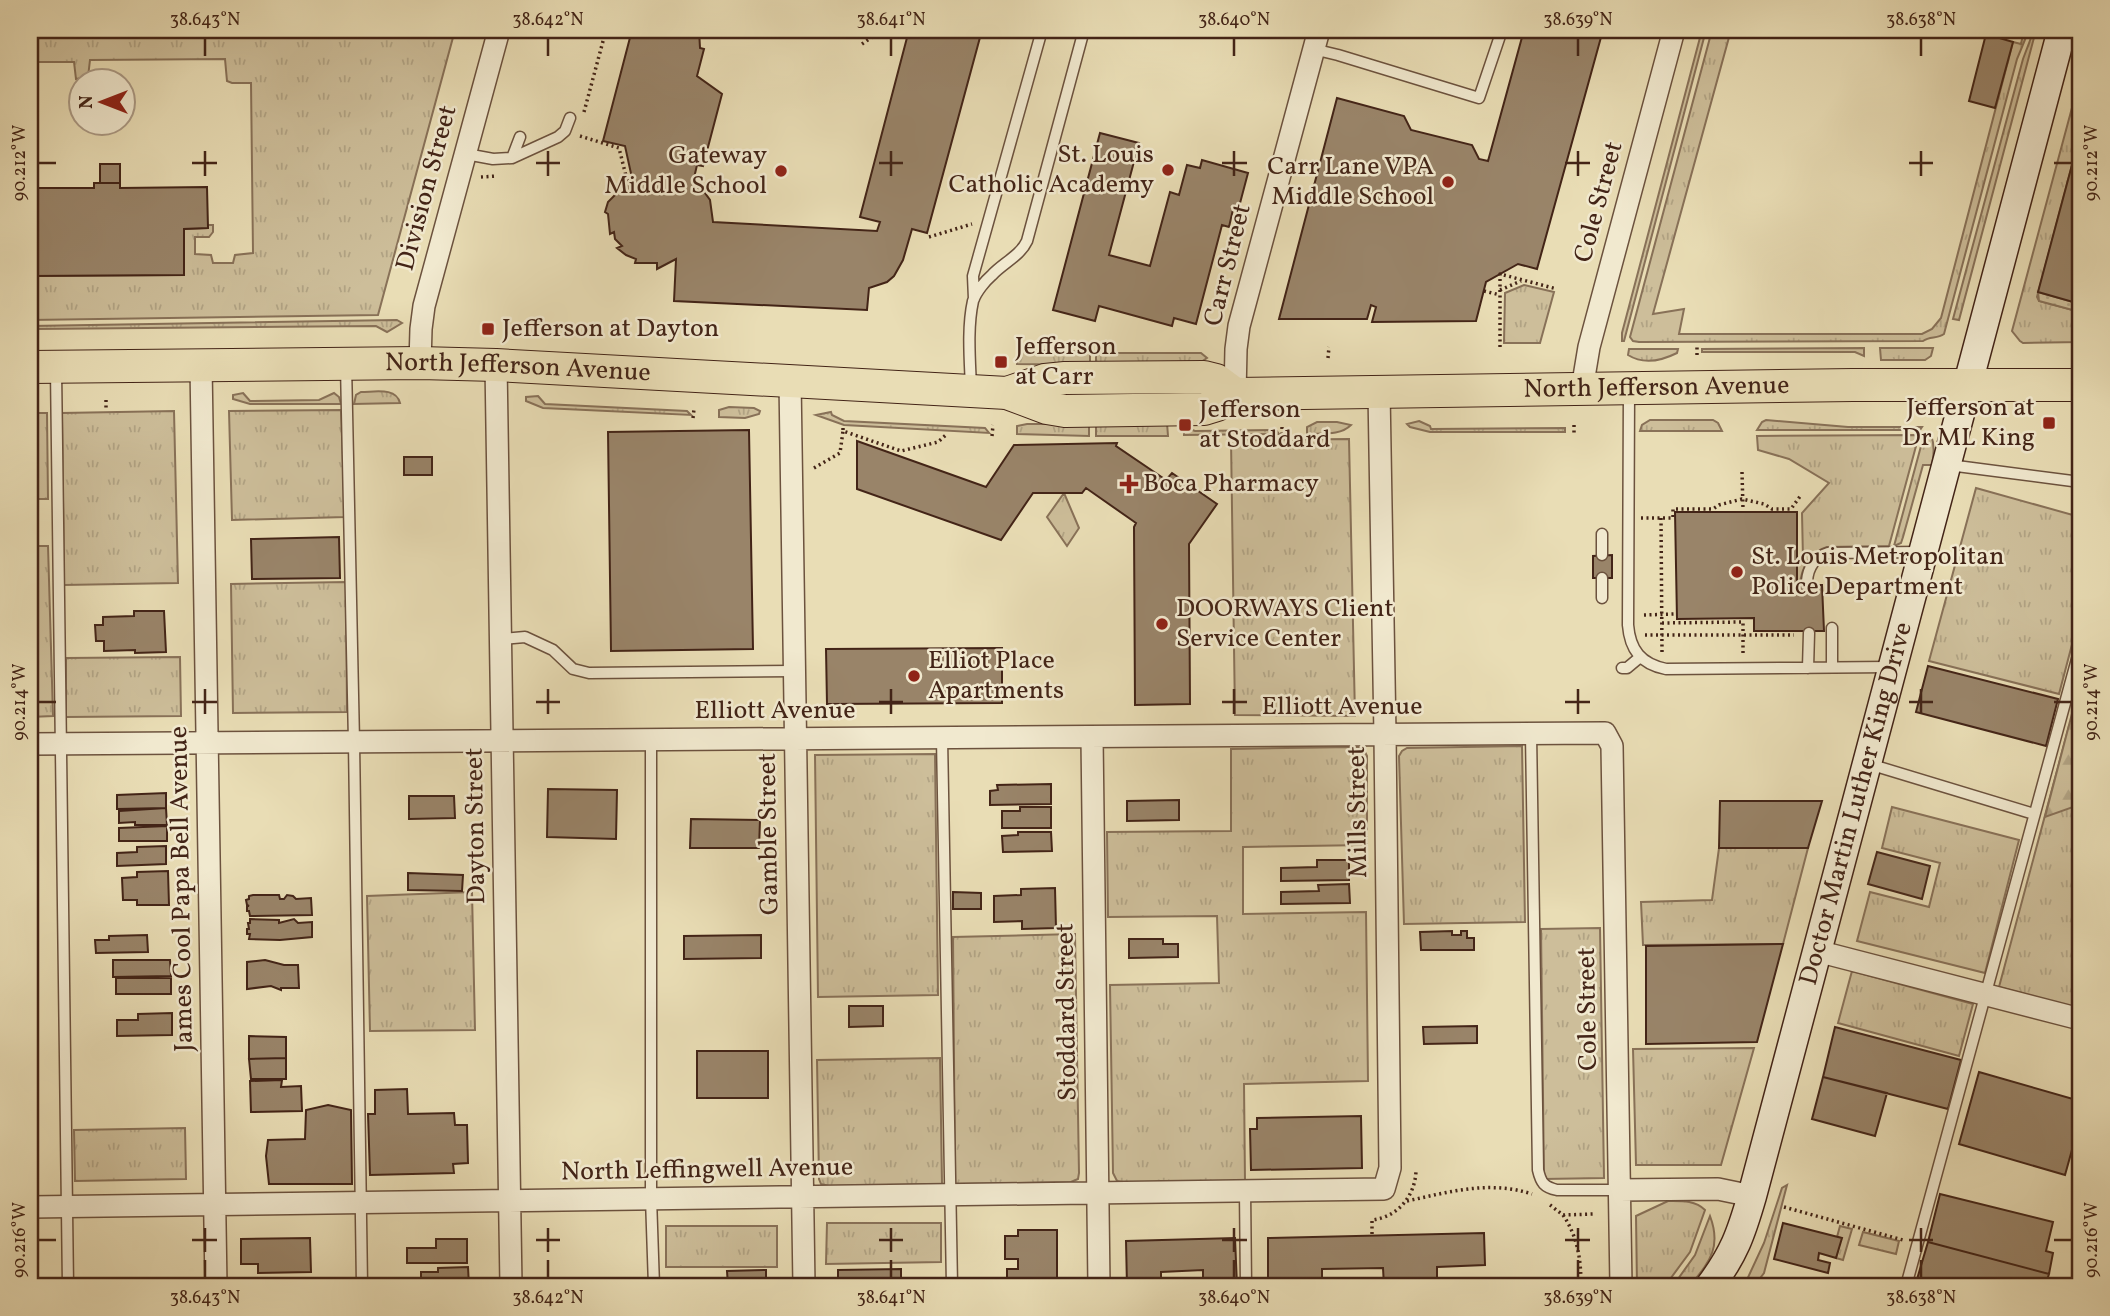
<svg xmlns="http://www.w3.org/2000/svg" width="2110" height="1316" font-family="Vollkorn,serif">
	<defs>
		<pattern id="grass-tufts" width="24" height="20" patternUnits="userSpaceOnUse" patternTransform="scale(1.75)"><rect width="24" height="20" fill="#cdbe9a"/><path d="M3 7l-1-3M5 7V3M7 7l1-3M15 17l-1-3M17 17v-4M19 17l1-3" fill="none" stroke="#b1a384"/></pattern>
		<pattern id="forest-firs" width="22" height="20" patternUnits="userSpaceOnUse" patternTransform="scale(1.75)"><rect width="22" height="20" fill="#cdbe9a"/><path d="M5 1l3.5 6h-7zM16 11l3.5 6h-7z" fill="#b1a384"/></pattern>
		<pattern id="garden-dots" width="8" height="8" patternUnits="userSpaceOnUse" patternTransform="scale(1.75)"><rect width="8" height="8" fill="#cdbe9a"/><path d="M2 2h.1M6 6h.1" fill="none" stroke="#b1a384" stroke-width="1.8" stroke-linecap="round"/></pattern>
	</defs>
	<rect width="100%" height="100%" fill="#e9ddb5"/>
	<filter id="stains"><feTurbulence type="fractalNoise" baseFrequency=".00286" numOctaves="4"/><feColorMatrix values="0 0 0 0 .2 0 0 0 0 .09 0 0 0 0 .02 0 0 0 .5 -.17"/></filter>
	<radialGradient id="worn" r=".72"><stop offset=".6" stop-color="#630" stop-opacity="0"/><stop offset="1" stop-color="#630" stop-opacity=".3"/></radialGradient>
	<!-- grass -->
	<path fill="url(#grass-tufts)" stroke="#887158" stroke-width="2" d="M30,30H455L378,315L30,320V276L184,275V229L207,228L208,225H213V232L209,237H195V254L211,255L213,263H233L235,255L253,253L251,83H232L227,81L225,59L90,60L88,77L76,79L74,62H30Z
		M1702,30H1706L1624,341H1622V333Z
		M1712,30H1731L1653,314L1684,309L1679,334H1922L1932,329L1941,318L2013,42L2021,44L2024,30H2029L2017,59L1944,334C1937,339 1930,336 1923,341L1639,342L1633,341L1630,337Z
		M2034,30H2036L1959,320L1953,319L2023,59Z
		M2080,78V135L2037,297L2039,301L2080,312V342L2023,343L2020,341L2012,331Z
		M1524,285L1554,292L1540,343H1504L1505,293Z
		M397,320L402,323L387,332L376,326L35,329L32,326Z
		M1864,348V356L1855,352H1702V349Z
		M1880,348H1933L1931,356L1925,360H1881Z
		M1629,349H1678L1677,353C1661,361 1644,365 1628,355Z
		M1017,350L1090,352V365L1017,364Z
		M1096,353H1201L1207,358L1198,364L1096,365Z
		M361,392C375,392 396,387 400,403L354,404L356,395Z
		M243,393L250,401L319,400L334,393L339,397L341,404H250L233,399V395Z
		M538,396L545,404L687,411L691,415L543,408L526,401V397Z
		M729,407L754,408L760,411L759,414L745,418L719,417V410Z
		M341,410L345,517L232,520L229,411Z
		M174,411L178,583L64,585L62,413Z
		M831,412L832,415L844,421L985,428L989,433L844,425L816,415Z
		M30,413H47L48,499H30Z
		M1650,420H1713L1718,423L1722,431H1640L1642,425Z
		M1766,420L1848,427H1922L1920,430H1757L1762,422Z
		M1419,421L1430,426L1431,429L1565,428V432H1430L1410,427L1407,424Z
		M1317,422H1337L1351,425C1340,436 1322,433 1307,434V427Z
		M1167,423L1168,436H1096V424Z
		M1027,424H1089V436L1017,434V426Z
		M1184,427L1195,431L1276,430L1279,434L1184,435Z
		M1919,435L1889,546L1827,547C1810,552 1801,568 1800,585H1797V560L1803,559L1802,513L1829,483L1789,459L1758,450L1757,436Z
		M1924,435H1931C1935,445 1934,455 1932,465H1923L1903,537L1901,543L1894,546Z
		M1349,439L1355,716L1235,715L1231,440Z
		M1976,488L2080,517V614L2059,694L1929,661Z
		M1064,493L1079,528L1067,546L1047,517Z
		M48,546L53,716L30,717V546Z
		M346,582L347,712L233,713L231,584Z
		M180,657L181,716L66,717V658Z
		M2069,726L2080,729V1009L1999,987Z
		M1522,746L1525,922L1404,924L1399,756L1402,751L1407,748Z
		M1352,747L1363,748L1367,756V845L1243,847V914L1366,912L1368,1081L1244,1084L1245,1181L1126,1183L1117,1181L1113,1173L1110,985L1219,983L1217,916L1108,917L1107,832L1231,831V749Z
		M935,754L938,995L818,997L815,755Z
		M1892,807L2019,840L1985,973L1857,941L1870,892L1929,907L1940,863L1882,848Z
		M1719,848H1808L1783,944L1643,945L1641,902L1712,900Z
		M472,892L475,1030L370,1031L367,896Z
		M1600,928L1604,1178L1544,1179L1541,929Z
		M1075,934L1079,1173L1078,1179L1071,1182L955,1184L953,937Z
		M1852,971L1973,1004L1959,1056L1838,1023Z
		M1754,1048L1721,1165H1636L1633,1049Z
		M940,1058L942,1184L829,1186L821,1184L819,1179L817,1060Z
		M185,1128L186,1179L75,1181L74,1130Z
		M1787,1185L1764,1273L1754,1286H1744L1764,1243L1782,1188Z
		M1668,1201C1681,1201 1695,1200 1705,1210L1690,1252L1665,1286H1637L1636,1216Z
		M1710,1216C1722,1248 1709,1262 1690,1286H1673L1695,1255Z
		M827,1223H941V1262L826,1264Z
		M666,1226H777V1267H666Z
		M1840,1226L1852,1229L1843,1260L1836,1258L1841,1238L1837,1237Z
		M1863,1232L1899,1241L1896,1254L1859,1245Z"/>
	<!-- forest -->
	<path fill="url(#forest-firs)" stroke="#887158" stroke-width="2" d="M2080,683V801L2076,806L2045,817Z"/>
	<!-- garden -->
	<path fill="url(#garden-dots)" stroke="#887158" stroke-width="2" d="M2038,292L2080,304V312L2039,301Z"/>
	<!-- building -->
	<path fill="#998469" stroke="#432417" stroke-width="2" d="M632,30H705H699L700,48L704,49L697,76L722,94L703,166L697,165L694,178L710,200L713,222L877,231L880,222L860,217L909,30H982L927,233L912,229L903,260L894,276L887,282L869,288L867,310L674,301L676,259L657,269V263H635L636,259L626,255L617,248L622,246L615,239L614,232L610,234L608,214L605,212L608,202L616,194L612,190L632,178L625,146L603,141Z
		M1524,30H1603L1537,269L1518,264L1486,282L1476,321L1372,322L1376,307L1371,305L1367,319H1279L1337,98L1404,116L1411,130L1472,145L1479,159L1488,161Z
		M1986,34L2013,42L1995,108L1969,101Z
		M1100,133L1139,143L1109,255L1150,266L1170,192L1179,195L1187,165L1200,168L1202,160L1248,173L1239,207L1234,205L1229,227L1222,225L1196,324L1174,318L1172,326L1099,306L1095,321L1053,310Z
		M2080,135V304L2038,292Z
		M100,164H120V183H100Z
		M94,183H120V188L207,187L208,228L184,229V275L30,276V188H94Z
		M749,430L753,649L611,651L608,432Z
		M857,441L986,487L1014,445L1117,443L1116,446L1166,480L1172,473L1217,504L1189,544L1190,704L1135,705L1134,527L1136,523L1086,488L1082,493H1033L1001,540L857,489Z
		M404,457H432V475H404Z
		M1675,512H1797V585H1822L1824,631H1754V618L1677,619Z
		M339,537L340,578L252,579L251,539Z
		M1612,555V578H1593V556Z
		M134,611H164L166,652L135,653V650L104,651V641H96L95,625H103V617L134,616Z
		M1002,648V703L827,704L826,649Z
		M1928,666L2058,699L2046,746L1916,712Z
		M1051,784V804L990,805V791L998,790L997,785Z
		M548,789L617,790L616,839L547,837Z
		M166,793V808L117,809V795Z
		M409,796H454L455,818L409,819Z
		M1179,800V820L1127,821V801Z
		M1720,801H1822L1808,848H1719Z
		M1020,807H1051V828H1002V811H1020Z
		M166,808L167,825H135V822L119,823V811Z
		M30,816L32,882H30Z
		M691,819L760,820L759,848H690Z
		M167,826V841H119V828Z
		M1018,832H1051L1052,851L1003,852L1002,836L1018,835Z
		M166,846V864L117,866V853L137,852V847Z
		M1877,852L1930,866L1922,899L1868,884Z
		M1317,860H1349V880L1281,881V868L1317,867Z
		M168,871L169,905H137V900H123L122,878L137,877V872Z
		M408,873L463,875L462,891L408,890Z
		M1349,884L1350,903L1281,904V892L1319,891L1318,885Z
		M1055,888L1056,928L1022,929V921L994,922V896L1021,895V889Z
		M953,892L981,893V909H953Z
		M253,895H279L280,899H284L287,895L293,896L296,899L311,898L312,915L250,916L249,911H247V906H249L247,905L246,900L249,899V896Z
		M250,919L279,920V923L294,919L298,923L312,922V937L280,940L249,939L250,934H247V929H249L248,923H250Z
		M1452,931V935H1461V931H1467V938H1474V950H1421L1420,932Z
		M147,935L148,952L96,953L95,940H109V936Z
		M761,935V958L684,959V936Z
		M1129,939H1163V944H1178V957L1129,958Z
		M1783,944L1757,1042L1646,1044V946Z
		M113,960H170L171,976L113,977Z
		M265,960L284,965H298L299,988H281V990L271,986L247,989V962Z
		M116,978H171V994H116Z
		M849,1006H883V1026L849,1027Z
		M172,1013V1035L117,1036V1020H138V1014Z
		M1477,1026V1043L1424,1044L1423,1027Z
		M1835,1027L1961,1060L1948,1109L1823,1077Z
		M249,1036L286,1037V1058L249,1059Z
		M697,1051H768V1098H697Z
		M286,1058V1079H251L249,1059Z
		M1979,1072L2080,1101V1121L2065,1175L1959,1144Z
		M1823,1077L1887,1093L1875,1136L1812,1119Z
		M282,1080L281,1087L301,1086L302,1111L251,1112L250,1081Z
		M407,1089L408,1114L454,1113L455,1125H467L468,1163L453,1164L454,1173L370,1175L368,1114H375V1090Z
		M328,1105L351,1110L352,1184H269L266,1156L268,1140L305,1139L306,1110Z
		M1361,1116L1362,1168L1251,1170L1250,1129H1257V1118Z
		M1940,1194L2053,1222L2046,1251L2053,1253L2049,1274L1928,1242Z
		M1783,1223L1842,1238L1836,1258L1819,1253L1818,1260L1830,1263L1828,1273L1774,1259Z
		M1018,1230H1057V1279L1007,1280V1269H1018V1259H1005V1236H1018Z
		M1484,1233L1485,1265L1437,1267V1286H1384L1383,1268L1322,1269V1286H1268V1238Z
		M310,1238L311,1272L258,1273V1264H241V1239Z
		M1235,1238L1237,1286H1203V1270L1161,1272V1286H1127L1126,1241Z
		M436,1239H467V1263H407V1248H436Z
		M1928,1242L2049,1274L2045,1286H1915Z
		M468,1267L469,1286H421V1272H438V1268Z
		M901,1269V1286H838V1270Z
		M766,1270V1286H728L727,1271Z"/>
	<g fill="none" stroke-linecap="round" stroke-linejoin="round">
		<defs>
			<path id="service" d="M1313,49L1338,55L1479,98L1502,30
				M466,154L493,159L512,158L558,137L565,131L570,118
				M512,158L520,137
				M974,299L973,276L1042,30
				M346,365L354,742L362,1286
				M56,370L68,1286
				M971,388C970,361 967,328 973,301C976,292 985,281 992,275C1003,263 1020,256 1027,241L1084,30
				M1629,391L1628,625C1630,650 1641,664 1666,669L1890,667
				M1949,465L2080,482
				M1602,555V534
				M1602,578V598
				M1807,581C1808,568 1815,557 1828,553L1920,552
				M1832,628V667
				M501,639L525,637L553,650L573,669L589,673L795,671
				M1622,668H1627L1639,658
				M1808,668L1809,633
				M1531,734L1538,1170C1541,1183 1544,1187 1557,1190H1619
				M942,738L952,1286
				M651,740V1198L654,1286
				M1869,764L2034,814
				M1245,1190L1246,1286
				M1906,1286L2080,648"/>
			<path id="minor" d="M420,363L421,329L424,306L499,30
				M496,365L511,1286
				M201,366L216,1286
				M790,381L804,1286
				M1582,389L1589,347L1674,30
				M1235,394L1236,349L1239,326L1319,30
				M1092,737L1099,1286
				M30,744L1605,733L1612,746L1621,1286
				M1817,951L2080,1019
				M1619,1190L1718,1189L1752,1196
				M30,1207L1384,1189L1390,1168L1385,735L1379,392"/>
			<g id="secondary">
				<path id="s1" d="M1710,1286C1734,1254 1741,1234 1752,1196L2062,30"/>
			</g>
			<g id="primary">
				<path id="s2" d="M30,367L420,363L496,365L1007,393L1047,408L1065,411L1204,409L1217,405L1235,394L1853,385H2080"/>
				<path d="M1007,393L1045,380L1065,378L1204,377L1216,380L1235,394"/>
			</g>
		</defs>
		<!-- service casing -->
		<use href="#service" stroke="#6c523e" stroke-width="13"/>
		<!-- minor casing -->
		<use href="#minor" stroke="#6c523e" stroke-width="24"/>
		<!-- secondary casing -->
		<use href="#secondary" stroke="#432417" stroke-width="31"/>
		<!-- primary casing -->
		<use href="#primary" stroke="#432417" stroke-width="34"/>
		<!-- path -->
		<path stroke="#432417" stroke-width="3.5" stroke-dasharray="2 3.5" stroke-linecap="butt" d="M862,44L882,30
			M584,112L606,30
			M580,136L619,148L626,176
			M481,177L497,176
			M929,237L972,224
			M1500,290L1521,281
			M1484,291L1500,295
			M516,331L517,321
			M1500,347V274L1557,289
			M1697,355V346
			M1328,358L1329,347
			M106,400V409
			M693,418L694,409
			M1574,425V434
			M1282,427V437
			M843,428V431L901,451L938,442L947,434
			M992,436L993,425
			M814,468L840,453L843,431
			M1742,472L1743,509
			M1641,518H1673V509H1713L1719,505L1742,499L1764,504L1772,509H1791L1801,495
			M1661,518L1662,652
			M1644,615L1675,614
			M1662,623L1743,622V655
			M1645,635H1794
			M1407,1201C1449,1192 1489,1180 1532,1194
			M1550,1205L1563,1215L1593,1214
			M1784,1207L1903,1240
			M1563,1215C1578,1237 1581,1260 1581,1286
			M1372,1234V1220C1398,1217 1415,1196 1416,1171"/>
		<!-- service -->
		<use href="#service" stroke="#f1e9cf" stroke-width="10"/>
		<!-- minor -->
		<use href="#minor" stroke="#f1e9cf" stroke-width="21"/>
		<!-- secondary -->
		<use href="#secondary" stroke="#f1e9cf" stroke-width="28"/>
		<!-- primary -->
		<use href="#primary" stroke="#e9ddb5" stroke-width="32"/>
	</g>
	<!-- ticks -->
	<path fill="none" stroke="#432417" stroke-width="2.5" d="M205,38V56M548,38V56M891,38V56M1234,38V56M1578,38V56M1921,38V56M205,151V176M548,151V176M891,151V176M1234,151V176M1578,151V176M1921,151V176M38,163H56M192,163H217M536,163H560M879,163H903M1222,163H1247M1565,163H1590M1909,163H1933M2054,163H2072M205,689V714M548,689V714M891,689V714M1234,689V714M1578,689V714M1921,689V714M38,702H56M192,702H217M536,702H560M879,702H903M1222,702H1247M1565,702H1590M1909,702H1933M2054,702H2072M205,1228V1252M548,1228V1252M891,1228V1252M1234,1228V1252M1578,1228V1252M1921,1228V1252M38,1240H56M192,1240H217M536,1240H560M879,1240H903M1222,1240H1247M1565,1240H1590M1909,1240H1933M2054,1240H2072M205,1260V1278M548,1260V1278M891,1260V1278M1234,1260V1278M1578,1260V1278M1921,1260V1278"/>
	<!-- markers -->
	<g fill="#8f2418" stroke="#f1e9cf" stroke-width="2.5">
		<circle cx="1168" cy="170" r="7"/>
		<circle cx="781" cy="171" r="7"/>
		<circle cx="1448" cy="182" r="7"/>
		<rect x="481" y="322" width="14" height="14" rx="3.5"/>
		<rect x="994" y="355" width="14" height="14" rx="3.5"/>
		<rect x="2042" y="416" width="14" height="14" rx="3.5"/>
		<rect x="1178" y="418" width="14" height="14" rx="3.5"/>
		<path d="M1125.5 473.5h7v7h7v7h-7v7h-7v-7h-7v-7h7z"/>
		<circle cx="1737" cy="572" r="7"/>
		<circle cx="1162" cy="624" r="7"/>
		<circle cx="914" cy="676" r="7"/>
	</g>
	<g text-anchor="middle" dominant-baseline="central" stroke-width="5" stroke-linejoin="round" paint-order="stroke">
		<!-- poi labels -->
		<g font-size="26" fill="#432417" stroke="#f1e9cf" text-anchor="start">
			<text x="1154" y="155" text-anchor="end">St. Louis<tspan x="1154" dy="30">Catholic Academy</tspan></text>
			<text x="767" y="156" text-anchor="end">Gateway<tspan x="767" dy="30">Middle School</tspan></text>
			<text x="1434" y="167" text-anchor="end">Carr Lane VPA<tspan x="1434" dy="30">Middle School</tspan></text>
			<text x="502" y="329">Jefferson at Dayton</text>
			<text x="1015" y="347">Jefferson<tspan x="1015" dy="30">at Carr</tspan></text>
			<text x="2035" y="408" text-anchor="end">Jefferson at<tspan x="2035" dy="30">Dr ML King</tspan></text>
			<text x="1199" y="410">Jefferson<tspan x="1199" dy="30">at Stoddard</tspan></text>
			<text x="1143" y="484">Boca Pharmacy</text>
			<text x="1751" y="557">St. Louis Metropolitan<tspan x="1751" dy="30">Police Department</tspan></text>
			<text x="1176" y="609">DOORWAYS Client<tspan x="1176" dy="30">Service Center</tspan></text>
			<text x="928" y="661">Elliot Place<tspan x="928" dy="30">Apartments</tspan></text>
		</g>
		<!-- street labels -->
		<g font-size="26" fill="#432417" stroke="#f1e9cf">
			<text transform="translate(427 188) rotate(-75)">Division Street</text>
			<text transform="translate(1599 202) rotate(-75)">Cole Street</text>
			<text transform="translate(1228 265) rotate(-76)">Carr Street</text>
			<text stroke="none"><textPath href="#s2" startOffset="488">North Jefferson Avenue</textPath></text>
			<text stroke="none"><textPath href="#s2" startOffset="1634">North Jefferson Avenue</textPath></text>
			<text x="1342" y="707">Elliott Avenue</text>
			<text x="775" y="711">Elliott Avenue</text>
			<text stroke="none"><textPath href="#s1" startOffset="506">Doctor Martin Luther King Drive</textPath></text>
			<text transform="translate(1358 812) rotate(-91)">Mills Street</text>
			<text transform="translate(476 826) rotate(-91)">Dayton Street</text>
			<text transform="translate(769 834) rotate(-91)">Gamble Street</text>
			<text transform="translate(182 889) rotate(-91)">James Cool Papa Bell Avenue</text>
			<text transform="translate(1588 1009) rotate(-91)">Cole Street</text>
			<text transform="translate(1067 1012) rotate(-91)">Stoddard Street</text>
			<text transform="translate(707 1170) rotate(-1)">North Leffingwell Avenue</text>
		</g>
	</g>
	<!-- margin -->
	<rect width="2110" height="1316" fill="none" stroke="#e9ddb5" stroke-width="77"/>
	<!-- north arrow -->
	<g transform="translate(102 102) rotate(270)"><circle r="33" fill="#f1e9cf" stroke="#ab9a85" stroke-width="2"/>
	<path d="M0-5L12 26L0 18L-12 26Z" fill="#8f2418"/>
	<text y="-10" font-size="19" font-weight="bold" text-anchor="middle" fill="#432417">N</text>
	</g>
	<rect x="38" y="38" width="2034" height="1240" fill="none" stroke="#432417" stroke-width="2.5"/>
	<g font-size="18" text-anchor="middle" fill="#432417">
		<text x="205" y="25">38.643°N</text>
		<text x="548" y="25">38.642°N</text>
		<text x="891" y="25">38.641°N</text>
		<text x="1234" y="25">38.640°N</text>
		<text x="1578" y="25">38.639°N</text>
		<text x="1921" y="25">38.638°N</text>
		<text transform="translate(2091 163) rotate(-90)" y="6">90.212°W</text>
		<text transform="translate(19 163) rotate(-90)" y="6">90.212°W</text>
		<text transform="translate(2091 702) rotate(-90)" y="6">90.214°W</text>
		<text transform="translate(19 702) rotate(-90)" y="6">90.214°W</text>
		<text transform="translate(2091 1240) rotate(-90)" y="6">90.216°W</text>
		<text transform="translate(19 1240) rotate(-90)" y="6">90.216°W</text>
		<text x="205" y="1303">38.643°N</text>
		<text x="548" y="1303">38.642°N</text>
		<text x="891" y="1303">38.641°N</text>
		<text x="1234" y="1303">38.640°N</text>
		<text x="1578" y="1303">38.639°N</text>
		<text x="1921" y="1303">38.638°N</text>
	</g>
	<rect width="100%" height="100%" filter="url(#stains)"/>
	<rect width="100%" height="100%" fill="url(#worn)"/>
</svg>
